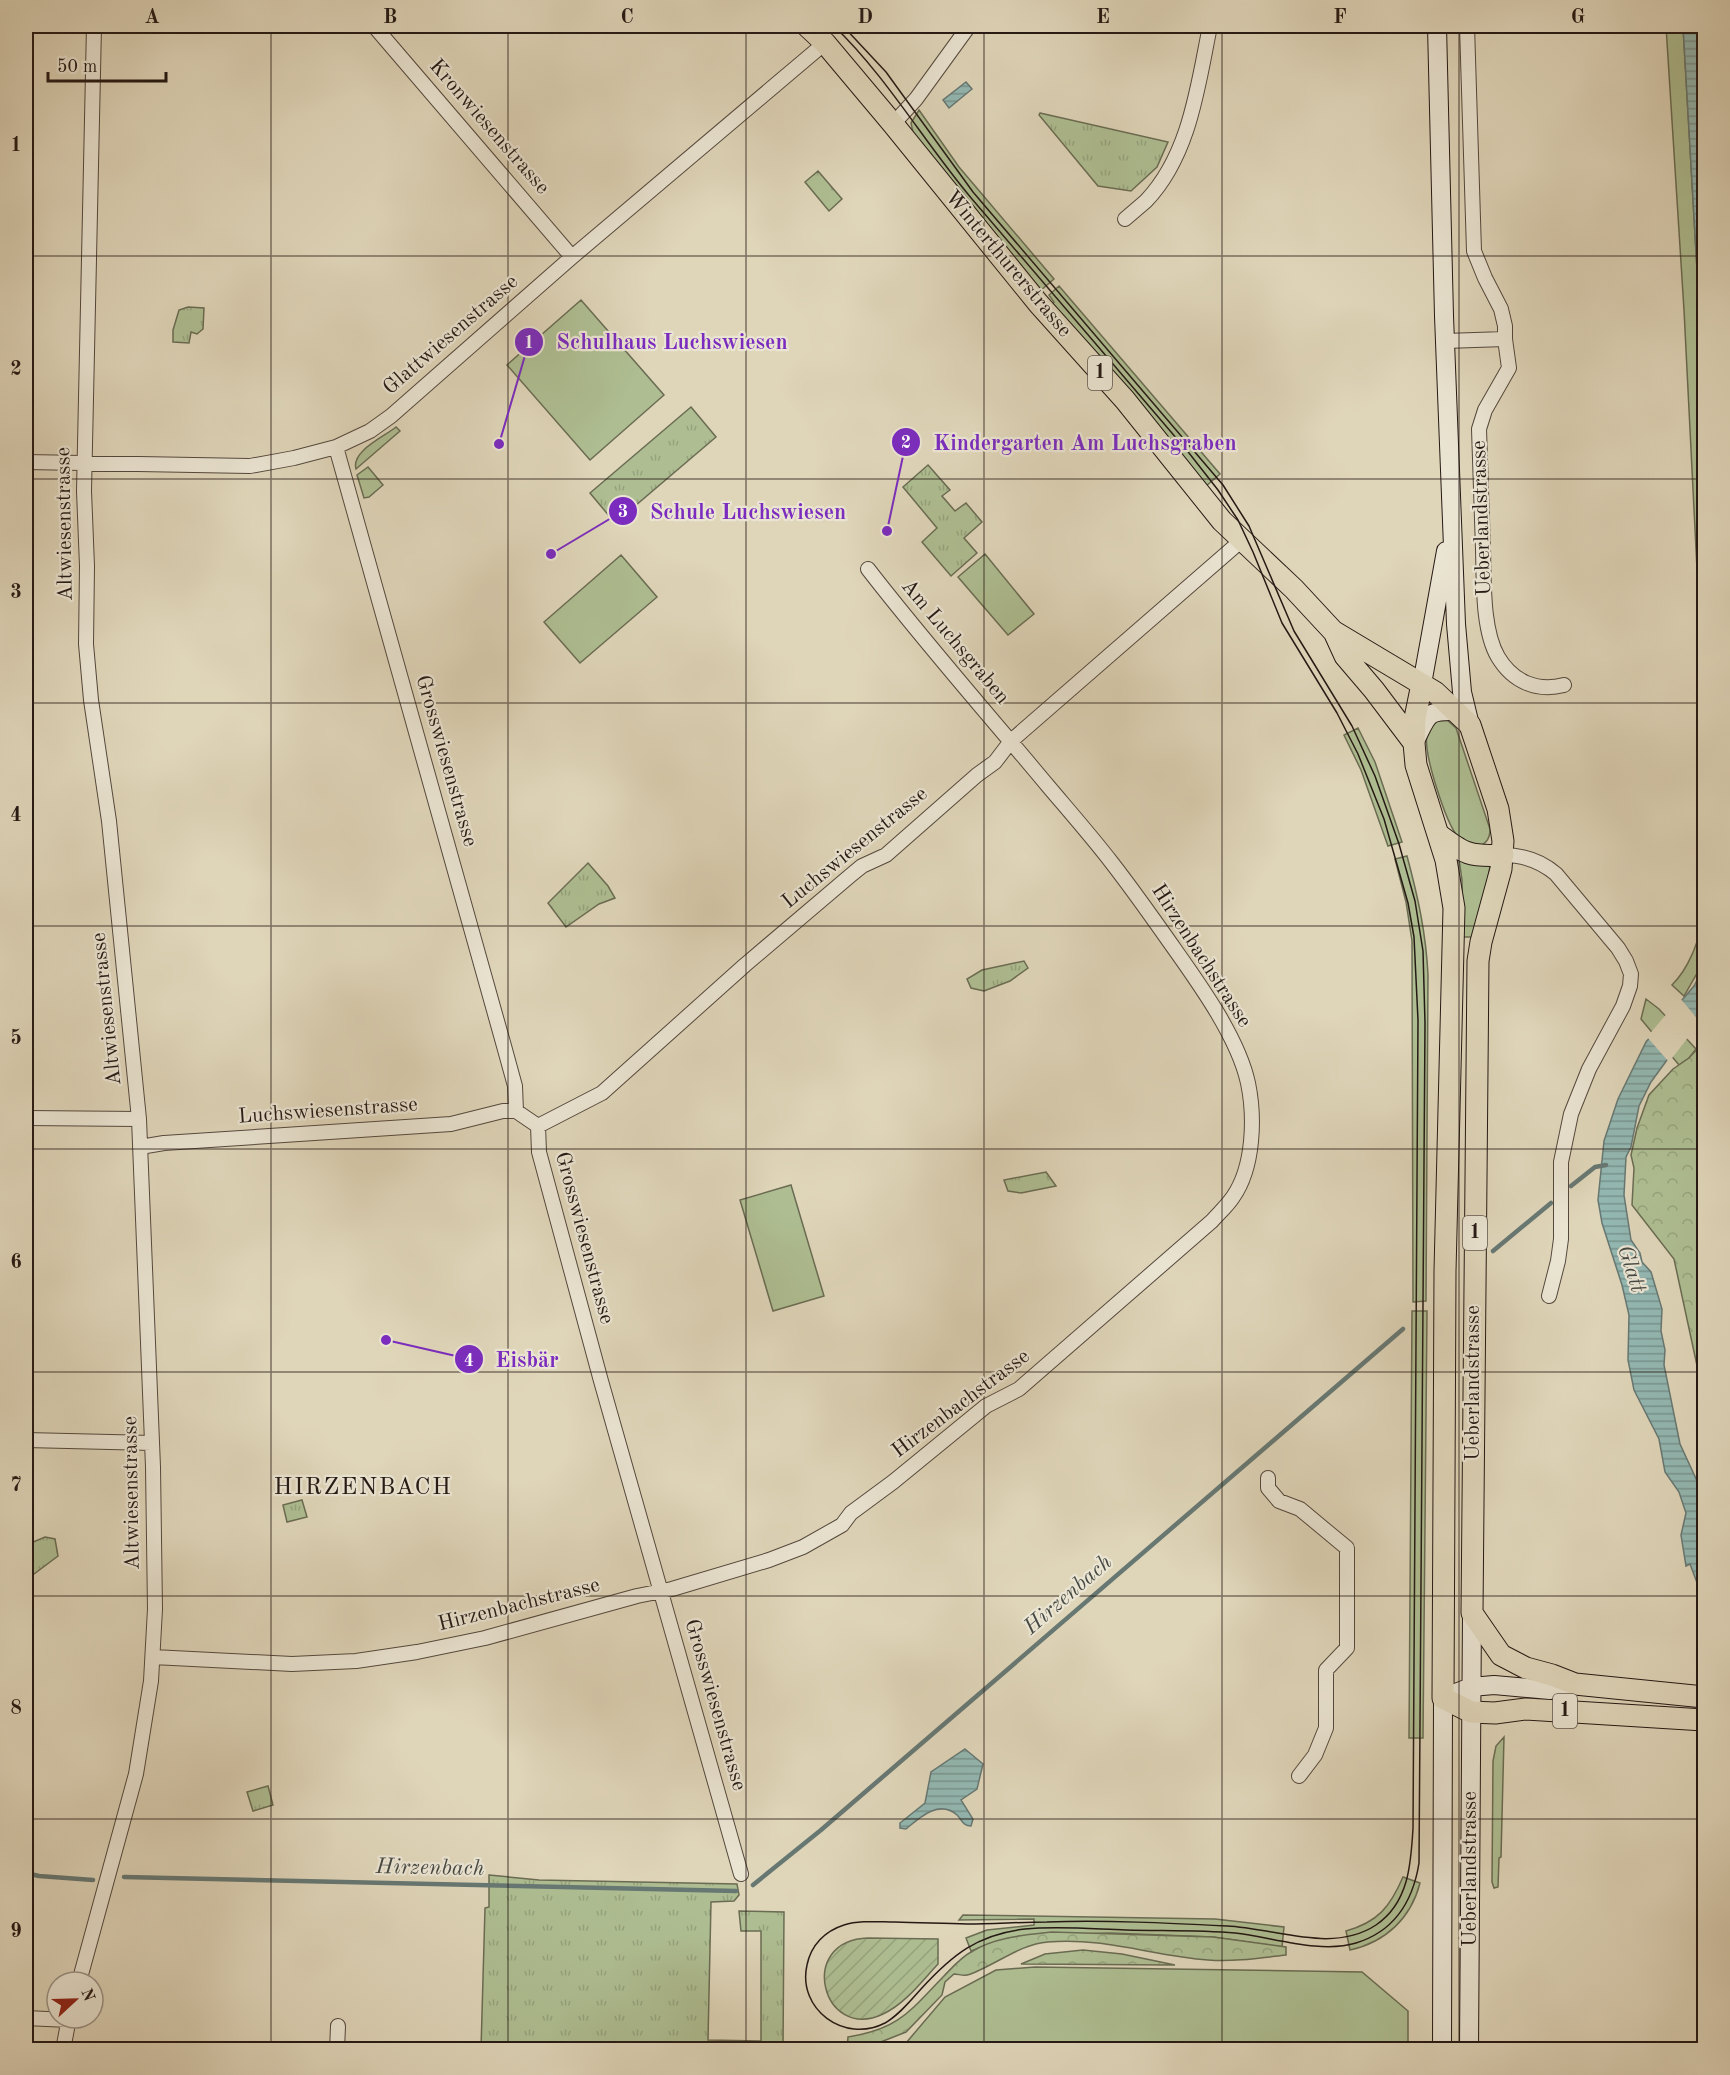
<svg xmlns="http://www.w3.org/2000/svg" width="1730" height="2075" font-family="'Old Standard TT',serif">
	<defs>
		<pattern id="forest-crowns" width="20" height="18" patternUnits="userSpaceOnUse" patternTransform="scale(1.5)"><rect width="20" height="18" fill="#aebe92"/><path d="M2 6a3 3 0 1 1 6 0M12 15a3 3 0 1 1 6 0" fill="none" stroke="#96a37d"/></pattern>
		<pattern id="park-tufts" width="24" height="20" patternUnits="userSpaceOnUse" patternTransform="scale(1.5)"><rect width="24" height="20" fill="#aebe92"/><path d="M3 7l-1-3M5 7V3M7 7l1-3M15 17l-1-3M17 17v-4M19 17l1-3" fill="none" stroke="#96a37d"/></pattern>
		<pattern id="garden-furrows" width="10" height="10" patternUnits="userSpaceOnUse" patternTransform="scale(1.5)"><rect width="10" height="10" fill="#aebe92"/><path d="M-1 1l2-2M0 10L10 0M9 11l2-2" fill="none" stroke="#96a37d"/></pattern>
		<pattern id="water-rules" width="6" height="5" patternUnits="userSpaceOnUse" patternTransform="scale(1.5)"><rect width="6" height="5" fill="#93b8b2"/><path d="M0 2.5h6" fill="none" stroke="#789590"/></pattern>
	</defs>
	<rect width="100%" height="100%" fill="#dfd5b9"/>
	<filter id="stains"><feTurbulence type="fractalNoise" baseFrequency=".00333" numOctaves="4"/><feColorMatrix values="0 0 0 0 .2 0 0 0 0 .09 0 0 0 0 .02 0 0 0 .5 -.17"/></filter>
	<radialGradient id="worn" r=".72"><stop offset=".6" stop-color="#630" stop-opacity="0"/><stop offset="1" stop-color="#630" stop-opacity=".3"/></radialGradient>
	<!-- grass -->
	<path fill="#aebe92" stroke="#6a6c53" stroke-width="1.5" d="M1666,26H1683L1704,391V680L1698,589L1684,310Z
		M919,110L959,167L1054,279L1040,291L913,133L911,123Z
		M1059,286L1220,474L1205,487C1158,423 1107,361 1051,304L1054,302L1049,295Z
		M581,300L664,395L590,460L507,365Z
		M396,427L400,431L356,469C351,451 384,437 396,427Z
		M368,467L383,485L369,497L364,498L357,475Z
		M985,554L1034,614L1008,635L958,577Z
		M621,555L657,597L580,663L544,622Z
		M1436,719L1447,720L1456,728L1490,829C1490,840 1485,846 1474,847C1469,844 1462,841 1458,837C1446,823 1423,753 1427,735C1429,730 1433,724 1436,719Z
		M1358,728L1375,762L1402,842L1388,846L1361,770L1344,735Z
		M1407,856C1418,897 1426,933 1428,975L1426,1301L1413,1302L1412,941L1406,902L1395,859Z
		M1459,859L1469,864L1490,866L1487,884L1472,937H1463L1462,880Z
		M1704,920V961L1684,996L1672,985C1690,967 1697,943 1704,920Z
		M1646,999L1659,1009L1696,1049L1689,1058L1679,1065L1641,1019Z
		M791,1185L824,1296L773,1311L740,1200Z
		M1412,1311H1427L1423,1738H1409Z
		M1504,1737L1501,1857L1499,1858L1498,1887L1494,1888L1492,1882L1493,1761L1496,1746Z
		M1403,1877L1420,1883C1411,1918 1386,1942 1350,1950L1346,1931C1378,1922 1390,1907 1403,1877Z
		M963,1915L1215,1919L1284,1927L1282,1947L1213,1937L1110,1933L1020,1936L998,1941L971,1951L966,1938L987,1930L1034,1925V1919L959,1920Z
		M1035,1967L1362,1972L1408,2011V2049H886L906,2043L945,1997L996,1970Z"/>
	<!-- forest -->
	<path fill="url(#forest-crowns)" stroke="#6a6c53" stroke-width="1.5" d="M1704,1042V1398L1674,1259L1632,1205L1634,1168L1631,1155L1637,1128L1649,1095L1673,1069L1689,1058Z
		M1052,1932L1213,1937L1286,1947V1955C1260,1958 1234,1962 1208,1960C1154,1956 1103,1937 1048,1942C1024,1944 1005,1958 984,1968C979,1970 973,1974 967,1975C963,1976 958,1974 954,1974L945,1982L942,1995L906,2032L863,2049H847L848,2037C899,2029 910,2011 943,1977C952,1968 960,1958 971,1952C995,1937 1025,1935 1052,1932Z
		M1083,1950L1122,1954L1175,1965L1021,1964L1045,1954Z"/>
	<!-- park -->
	<path fill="url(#park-tufts)" stroke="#6a6c53" stroke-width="1.5" d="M1040,113L1168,142L1157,167L1131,191L1098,186L1039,115Z
		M818,171L842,199L829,211L805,182Z
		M188,307L204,308L203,329L197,334L191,332L189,343L173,342V330L179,310Z
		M691,407L716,437L615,523L590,493Z
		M928,465L950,490L942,496L955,511L966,503L982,522L964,538L977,553L951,576L922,542L937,528L903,487Z
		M588,863L608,886L615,898L599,904L566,927L548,903Z
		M1024,961L1028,968L1010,981L984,991L971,988L967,979L982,970Z
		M1046,1172L1056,1186L1021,1193L1008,1191L1004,1180Z
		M302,1500L307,1517L287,1522L283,1505Z
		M45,1537L55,1539L58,1556L26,1580V1545Z
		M268,1786L273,1805L253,1811L247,1792Z
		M489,1875L539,1880L737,1884L739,1895L734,1901L711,1902L708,2040L761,2041V1931H741L739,1911L784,1912L783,2049H481L485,1908L489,1907Z"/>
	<!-- garden -->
	<path fill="url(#garden-furrows)" stroke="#6a6c53" stroke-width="1.5" d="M868,1938L938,1939V1964C922,1981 905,2004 883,2014C822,2043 796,1940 868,1938Z"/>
	<!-- water -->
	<path fill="url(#water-rules)" stroke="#677873" stroke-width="1.5" d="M1683,26H1704V391Z
		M966,82L972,89L949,108L943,100Z
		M1704,967V1009L1651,1082L1639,1106L1631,1147L1626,1157L1624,1195L1631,1240L1640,1253L1642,1262L1651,1272L1662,1309L1661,1331L1665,1350L1664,1365L1680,1444L1704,1496V1714L1702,1702V1656L1699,1588L1690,1564L1686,1566L1681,1535L1686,1513L1679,1492L1665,1472L1659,1439L1634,1390L1628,1360L1629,1315L1622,1285L1602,1223L1598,1200L1604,1141L1618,1099L1646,1042L1694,986Z
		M965,1749L983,1764L977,1789L961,1800L973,1819L971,1826C963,1826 962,1820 957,1815C939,1799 919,1818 906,1829L900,1828V1823L925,1803L931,1772Z"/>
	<!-- pier -->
	<path fill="#dfd5b9" d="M1680,998L1700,1022L1669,1062L1647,1037Z"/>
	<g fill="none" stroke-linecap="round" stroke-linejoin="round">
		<!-- stream -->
		<path stroke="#677873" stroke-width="4.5" d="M1571,1186L1595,1167L1606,1165
			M1493,1251L1551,1203
			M26,1873L39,1876L93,1880
			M124,1877L736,1891
			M753,1885L821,1830L1403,1329"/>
		<defs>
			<path id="street" d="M374,26L572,257
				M1467,26L1474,251L1485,278L1501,309L1505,326V339L1509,368L1485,410L1479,429C1480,469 1482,509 1483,549C1484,580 1482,630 1498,657C1513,682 1537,692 1564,685
				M893,124L916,99L969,26
				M1125,219C1132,213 1139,207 1146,201C1190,155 1198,85 1210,26
				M1445,341L1505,339
				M336,447L504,1046L515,1086L516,1111L538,1126
				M26,462L250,466L294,458L336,447L370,431L391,416L572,257L825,43
				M1503,855C1523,855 1541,861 1556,874L1618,948L1626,961L1631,974L1630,986L1623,1006L1589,1069L1571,1114L1561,1162V1239L1558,1261L1549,1296
				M26,1118L139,1119
				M538,1126L602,1093L745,965L851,875L862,866L886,855L977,775L995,762L1011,741L1242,540
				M538,1126L539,1152L601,1381L741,1874
				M140,1147L164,1143L451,1124L503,1111H516
				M26,1440L152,1443
				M1268,1478V1488L1279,1501L1300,1509L1347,1548V1648L1326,1670V1728L1315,1755L1299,1776
				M153,1657L292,1664L356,1661L417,1652L485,1638L637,1596L672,1589L769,1560L803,1547L842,1525L851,1513L893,1482L986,1406L1019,1389L1212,1221C1219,1213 1227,1206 1233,1197C1254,1167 1255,1117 1248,1083C1238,1037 1198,982 1171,944C1152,917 1133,890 1112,863C1092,837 1070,812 1048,786C988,714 926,644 868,569
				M79,1982L136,1774L151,1681L155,1609L153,1467L139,1119L109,821L91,700L86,644L87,566L84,491L94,26
				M26,2018L68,2020
				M63,2050L69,2018
				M337,2050L338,2026"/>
			<path id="secondary" d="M1437,26L1444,316L1456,624L1462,692L1470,725
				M1422,684L1446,551
				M1415,741C1428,715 1426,710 1456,711
				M1442,2050L1443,1698L1471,1687L1494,1685L1550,1690L1575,1684
				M1469,2050L1472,1613"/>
			<path id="primary" d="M807,26L825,43L893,124L1038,303L1125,400L1222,521L1294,589L1333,631L1435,692L1470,725L1498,809L1503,841L1501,869L1481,942L1478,961L1472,1613L1501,1655L1526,1668L1552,1675L1575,1684L1704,1697
				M1334,632L1345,656L1374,690L1414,743
				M1422,684L1415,718L1414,743L1416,765L1446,860L1454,908L1445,1271L1443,1698L1471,1712L1495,1713L1526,1709L1704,1720
				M1438,834C1464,854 1470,857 1503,855"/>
		</defs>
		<!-- street casing -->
		<use href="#street" stroke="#54483d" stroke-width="16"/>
		<!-- secondary casing -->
		<use href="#secondary" stroke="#251914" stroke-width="20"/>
		<!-- primary casing -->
		<use href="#primary" stroke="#251914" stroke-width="23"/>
		<!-- street -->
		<use href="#street" stroke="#eae4d2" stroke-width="14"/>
		<!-- secondary -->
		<use href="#secondary" stroke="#eae4d2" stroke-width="18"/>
		<!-- primary -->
		<use href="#primary" stroke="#dfd5b9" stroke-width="21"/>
		<!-- tram -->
		<path stroke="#251914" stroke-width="1.5" d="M834,26C887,77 924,142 972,199L1189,453L1218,490L1238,520L1253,552L1282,623L1337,713L1358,754L1384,819L1408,903L1414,937L1418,1020L1413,1828C1411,1863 1409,1903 1376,1925C1332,1954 1275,1928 1227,1926C1168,1923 1106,1920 1047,1922C1020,1922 994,1924 967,1924C943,1923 919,1923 895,1922C878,1922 860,1920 844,1925C825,1931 811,1945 807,1965C797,2009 844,2044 885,2023C899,2015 910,2001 921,1989C952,1955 978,1934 1025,1929C1058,1926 1093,1929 1126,1930C1162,1931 1199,1930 1235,1933C1272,1937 1320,1954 1356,1943C1395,1931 1413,1901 1419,1863L1425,1023L1423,951L1415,901L1399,844L1375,776L1352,726L1294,631L1249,526L1223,485L973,192L886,72L843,26"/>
	</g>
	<!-- grid -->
	<path fill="none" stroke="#251914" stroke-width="1.5" stroke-opacity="0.55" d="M271,26V2050M508,26V2050M746,26V2050M984,26V2050M1222,26V2050M1459,26V2050M26,256H1704M26,479H1704M26,703H1704M26,926H1704M26,1149H1704M26,1372H1704M26,1596H1704M26,1819H1704"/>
	<g text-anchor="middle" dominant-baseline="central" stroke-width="4.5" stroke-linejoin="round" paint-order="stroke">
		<!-- shield labels -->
		<g fill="#eae4d2" stroke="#60564d" stroke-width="1.5">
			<rect x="1088" y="356" width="24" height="34" rx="4.5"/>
			<rect x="1463" y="1216" width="24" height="34" rx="4.5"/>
			<rect x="1553" y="1694" width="24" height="34" rx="4.5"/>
		</g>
		<g font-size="20" font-weight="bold" fill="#251914">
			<text x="1100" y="373">1</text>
			<text x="1475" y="1233">1</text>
			<text x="1565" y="1711">1</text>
		</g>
		<!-- street labels -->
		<g font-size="21" fill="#251914" stroke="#eae4d2">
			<text transform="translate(489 127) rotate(49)">Kronwiesenstrasse</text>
			<text transform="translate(1008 264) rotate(50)">Winterthurerstrasse</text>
			<text transform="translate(451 335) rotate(-41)">Glattwiesenstrasse</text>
			<text transform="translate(1482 518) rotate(-92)">Ueberlandstrasse</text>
			<text transform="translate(65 524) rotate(-91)">Altwiesenstrasse</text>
			<text transform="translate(955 642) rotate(50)">Am Luchsgraben</text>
			<text transform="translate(446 761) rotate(74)">Grosswiesenstrasse</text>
			<text transform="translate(855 848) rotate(-39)">Luchswiesenstrasse</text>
			<text transform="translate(1201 956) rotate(57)">Hirzenbachstrasse</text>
			<text transform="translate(107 1009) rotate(-96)">Altwiesenstrasse</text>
			<text transform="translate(328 1111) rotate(-4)">Luchswiesenstrasse</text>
			<text transform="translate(584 1238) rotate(75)">Grosswiesenstrasse</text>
			<text transform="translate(1473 1383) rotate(-90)">Ueberlandstrasse</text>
			<text transform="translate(961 1404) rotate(-37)">Hirzenbachstrasse</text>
			<text transform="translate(132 1493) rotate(-91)">Altwiesenstrasse</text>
			<text transform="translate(519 1605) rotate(-14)">Hirzenbachstrasse</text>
			<text transform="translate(715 1705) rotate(74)">Grosswiesenstrasse</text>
			<text transform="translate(1470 1869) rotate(-90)">Ueberlandstrasse</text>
		</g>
		<!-- water labels -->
		<g font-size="22" font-style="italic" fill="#464943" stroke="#eae4d2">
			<text transform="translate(1631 1269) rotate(72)">Glatt</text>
			<text transform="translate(1068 1595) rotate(-41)">Hirzenbach</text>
			<text transform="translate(430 1868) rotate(1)">Hirzenbach</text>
		</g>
		<!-- quarter labels -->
		<g font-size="24" letter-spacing="1.5" fill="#251914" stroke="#eae4d2">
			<text x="363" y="1488">HIRZENBACH</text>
		</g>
	</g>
	<!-- callouts -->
	<path fill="none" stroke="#7b2cbf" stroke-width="2" d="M499 444L529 342M887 531L906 442M551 554L623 511M386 1340L469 1359"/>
	<g fill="#7b2cbf" stroke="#eae4d2" stroke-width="2">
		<circle cx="499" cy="444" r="6"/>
		<circle cx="887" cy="531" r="6"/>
		<circle cx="551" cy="554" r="6"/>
		<circle cx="386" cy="1340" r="6"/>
		<circle cx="529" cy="342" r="15"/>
		<circle cx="906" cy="442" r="15"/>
		<circle cx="623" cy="511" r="15"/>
		<circle cx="469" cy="1359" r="15"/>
	</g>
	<g font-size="18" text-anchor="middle" font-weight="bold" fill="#fff">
		<text x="529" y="348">1</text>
		<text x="906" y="448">2</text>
		<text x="623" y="517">3</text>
		<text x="469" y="1366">4</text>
	</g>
	<g font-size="22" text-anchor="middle" font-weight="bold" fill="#7b2cbf" stroke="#eae4d2" stroke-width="4.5" stroke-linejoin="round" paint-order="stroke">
		<text x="672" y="349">Schulhaus Luchswiesen</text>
		<text x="1085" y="450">Kindergarten Am Luchsgraben</text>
		<text x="748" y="519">Schule Luchswiesen</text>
		<text x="527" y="1367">Eisbär</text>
	</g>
	<!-- margin -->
	<rect width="1730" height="2075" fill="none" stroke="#dfd5b9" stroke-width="66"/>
	<!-- north arrow -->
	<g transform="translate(75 2000) rotate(68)"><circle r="28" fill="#eae4d2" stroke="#9b9386" stroke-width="1.5"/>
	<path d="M0-4.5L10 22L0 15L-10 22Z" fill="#8f2418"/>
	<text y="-9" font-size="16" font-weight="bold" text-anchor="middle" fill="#251914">N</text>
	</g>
	<!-- scale -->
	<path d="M48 72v9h118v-9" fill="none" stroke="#251914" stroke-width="3"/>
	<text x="57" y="72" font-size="18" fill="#251914" stroke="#eae4d2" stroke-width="4.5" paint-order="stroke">50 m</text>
	<rect x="33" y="33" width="1664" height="2009" fill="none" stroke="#251914" stroke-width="2"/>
	<g font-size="20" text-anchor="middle" font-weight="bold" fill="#251914">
		<text x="152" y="23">A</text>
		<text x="390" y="23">B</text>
		<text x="627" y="23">C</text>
		<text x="865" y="23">D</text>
		<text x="1103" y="23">E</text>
		<text x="1340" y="23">F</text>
		<text x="1578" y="23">G</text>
		<text x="16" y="151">1</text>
		<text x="16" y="375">2</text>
		<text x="16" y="598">3</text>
		<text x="16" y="821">4</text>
		<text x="16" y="1044">5</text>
		<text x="16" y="1268">6</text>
		<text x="16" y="1491">7</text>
		<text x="16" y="1714">8</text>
		<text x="16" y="1937">9</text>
	</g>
	<rect width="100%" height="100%" filter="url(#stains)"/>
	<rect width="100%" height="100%" fill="url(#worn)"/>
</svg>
